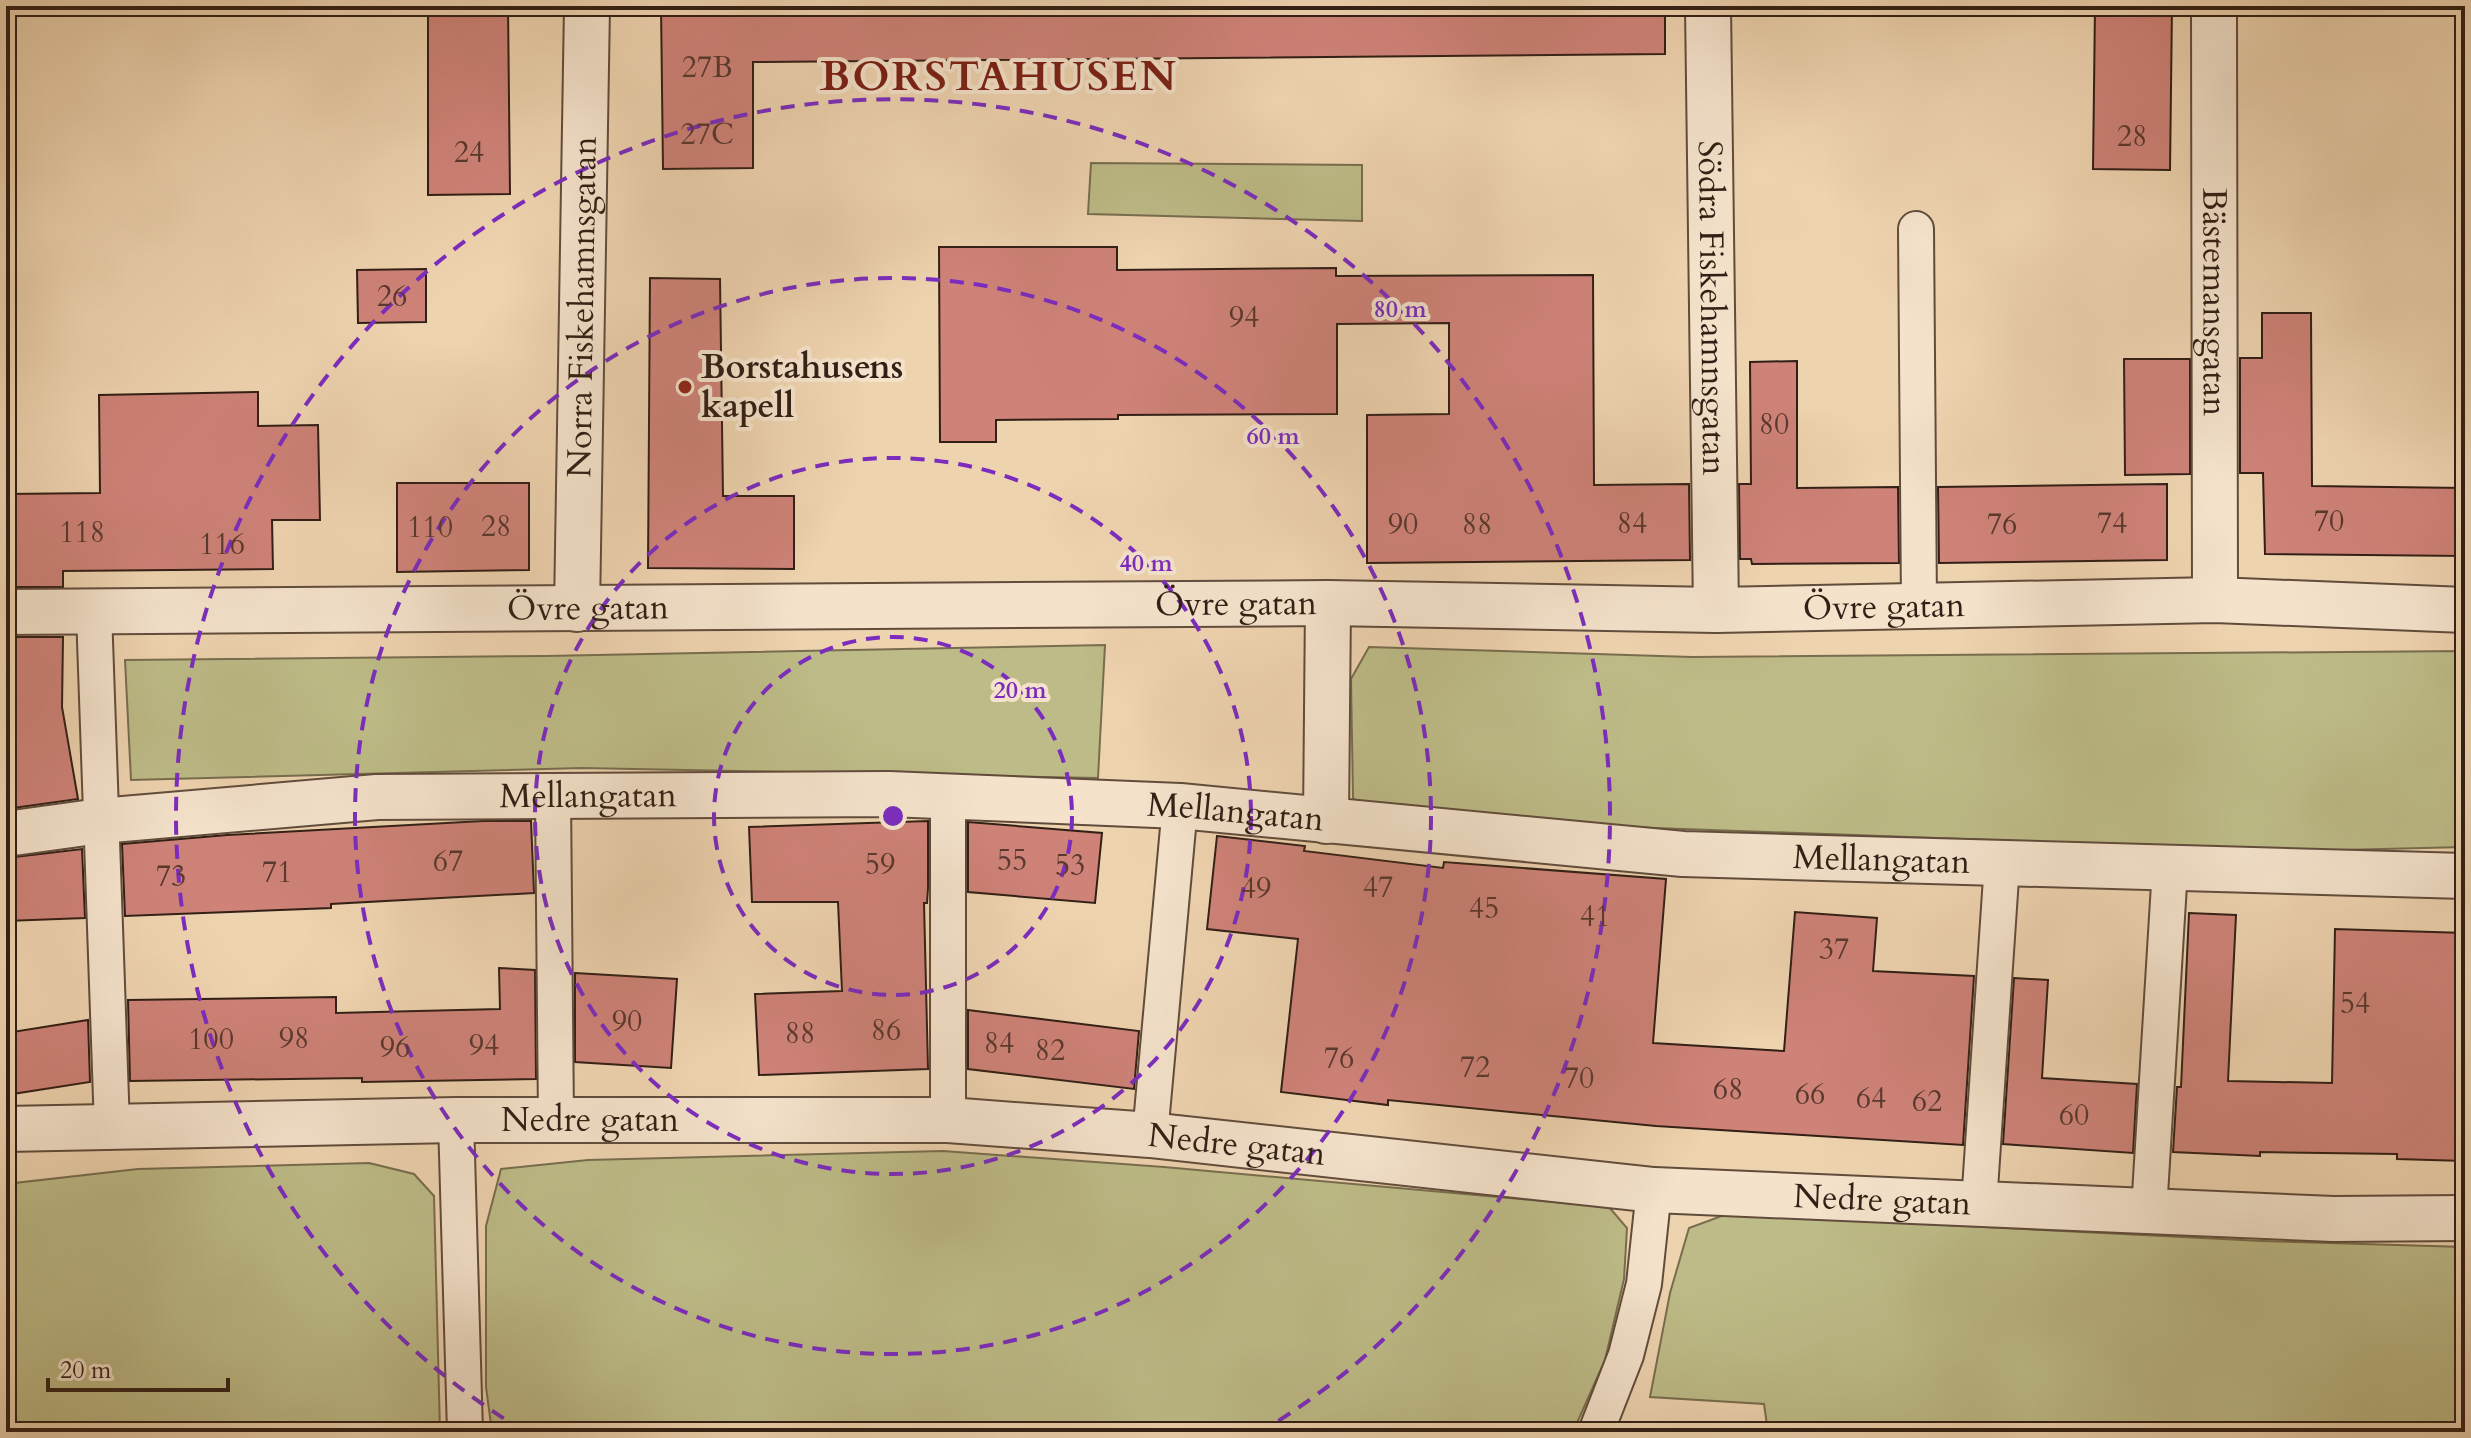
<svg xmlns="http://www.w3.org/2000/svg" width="2471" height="1438" font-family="Cardo,serif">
	<rect width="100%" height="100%" fill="#eed3af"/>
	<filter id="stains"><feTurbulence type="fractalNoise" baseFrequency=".0025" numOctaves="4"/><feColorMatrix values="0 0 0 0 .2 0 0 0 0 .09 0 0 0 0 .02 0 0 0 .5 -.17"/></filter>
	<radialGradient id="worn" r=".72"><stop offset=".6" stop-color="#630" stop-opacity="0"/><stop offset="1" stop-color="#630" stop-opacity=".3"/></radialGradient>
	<!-- green -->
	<path fill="#bdbb87" stroke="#786d4e" stroke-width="2" d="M1091,163L1362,165V221L1088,214Z
		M1105,645L1098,778L582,768L131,780L125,660L545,656Z
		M1369,647L1692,657L2465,651V847L2298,851L1380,818L1353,798L1351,679Z
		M943,1151L1164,1167L1609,1207L1627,1228L1624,1279L1605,1360L1573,1432H492L486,1387V1226L501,1169L588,1160Z
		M369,1163L414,1174L434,1196L440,1432H6V1184L138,1169Z
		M1727,1214L2262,1241L2465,1247V1432H1768L1764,1404L1650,1397L1670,1293L1689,1228Z"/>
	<!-- building -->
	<path fill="#ce8278" stroke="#321f15" stroke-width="2" d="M428,6H508L510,194L428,195Z
		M661,6H1665V54L753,62V168L663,169Z
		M2095,6H2172L2170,170L2093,169Z
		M939,247H1117V270L1336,268V276L1593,275L1594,485L1689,484L1690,560L1367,563V415L1449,414V323L1337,324V414L1118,415V419L996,420V442H940Z
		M426,269V322L358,323L357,270Z
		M650,278L720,279L723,496H794V569L648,568Z
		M2262,313H2311L2312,486L2465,488V556L2265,554L2263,473H2240V358H2262Z
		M2124,359H2190V474L2125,475Z
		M1797,361V488L1898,487L1899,563L1752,564L1751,559H1740L1739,484H1751L1750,362Z
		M258,392V426L318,425L320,520H272L273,569L63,571V587H6V494L100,493L99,395Z
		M397,483H529V570L397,572Z
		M2167,484V560L1939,563L1938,487Z
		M6,637H63L62,707L78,799L6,809Z
		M483,821H531L534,893L331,904V908L125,916L122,844L227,835Z
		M928,821V888L927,903H924L928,1069L759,1075L755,994L842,991L838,902H752L749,827Z
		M968,822L1102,833L1095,903L968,892Z
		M1217,836L1305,846L1304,851L1443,868L1444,862L1666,879L1653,1043L1784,1051L1795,912L1877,918L1873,971L1974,976L1963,1145L1656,1126L1388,1100V1105L1281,1092L1298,939L1207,929Z
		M82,849L85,918L6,921V858Z
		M2189,913L2236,915L2228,1081L2332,1083L2335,929L2465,933V1161L2397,1159V1154L2260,1152V1156L2173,1152L2177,1087H2181Z
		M499,968L535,970L536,1079L362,1082V1078L130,1081L128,1000L336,997V1013L500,1009Z
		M575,973L677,979L671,1068L575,1062Z
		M2014,978L2048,980L2042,1078L2137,1084L2133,1153L2003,1144Z
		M968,1010L1139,1031L1134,1089L968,1069Z
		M88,1020L90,1082L6,1095V1033Z"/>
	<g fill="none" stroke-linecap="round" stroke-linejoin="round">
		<defs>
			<path id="lane" d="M1916,229L1919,606
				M94,612L112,1127
				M553,796L556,1120
				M456,1120L465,1432
				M948,1120V797
				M1150,1135L1180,806
				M1979,1204L2002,863
				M2149,1211L2170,868
				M1596,1432L1626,1355L1644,1284L1654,1190"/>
			<g id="street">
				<path id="s1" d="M1708,6L1716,610"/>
				<path id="s2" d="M2214,6L2215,600"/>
				<path id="s3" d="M577,609L587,6"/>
				<path id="s4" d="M6,612L1328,603L1716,610L2215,600L2465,610"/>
				<path d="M1326,821L1328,603"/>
				<path id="s5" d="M6,834L100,821L377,797L889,794L1180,806L1683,854L2465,876"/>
				<path id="s6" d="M6,1129L456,1120H948L1150,1135L1654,1190L2333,1219L2465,1218"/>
			</g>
		</defs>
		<!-- lane casing -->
		<use href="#lane" stroke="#614c3c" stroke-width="38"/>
		<!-- street casing -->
		<use href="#street" stroke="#614c3c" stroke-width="48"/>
		<!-- lane -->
		<use href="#lane" stroke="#f4e2cb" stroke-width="34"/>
		<!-- street -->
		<use href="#street" stroke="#f4e2cb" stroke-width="44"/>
	</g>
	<!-- distance rings -->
	<g fill="none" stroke="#7b2cbf" stroke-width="4" stroke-dasharray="14 10">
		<circle cx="893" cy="816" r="179"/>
		<circle cx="893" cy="816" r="358"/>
		<circle cx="893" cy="816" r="538"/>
		<path d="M524 1431A717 717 0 1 1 1262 1431"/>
	</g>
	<!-- markers -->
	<circle fill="#8f2418" stroke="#f4e2cb" stroke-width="3" cx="685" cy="387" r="8"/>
	<g text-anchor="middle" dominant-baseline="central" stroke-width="8" stroke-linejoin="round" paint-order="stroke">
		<!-- number labels -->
		<g font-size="30" fill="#59382e">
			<text x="707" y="67">27B</text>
			<text x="707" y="134">27C</text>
			<text x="2132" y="136">28</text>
			<text x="469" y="152">24</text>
			<text x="392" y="296">26</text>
			<text x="1244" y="317">94</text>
			<text x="1774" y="424">80</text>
			<text x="2329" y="521">70</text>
			<text x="1632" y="523">84</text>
			<text x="2112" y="523">74</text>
			<text x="1403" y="524">90</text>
			<text x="1477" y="524">88</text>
			<text x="2002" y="524">76</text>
			<text x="496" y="526">28</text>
			<text x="430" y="527">110</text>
			<text x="82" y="532">118</text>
			<text x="222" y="544">116</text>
			<text x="1012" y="860">55</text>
			<text x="448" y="861">67</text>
			<text x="880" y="864">59</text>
			<text x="1070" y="865">53</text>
			<text x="277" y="872">71</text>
			<text x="171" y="876">73</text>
			<text x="1378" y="887">47</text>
			<text x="1256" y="888">49</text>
			<text x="1484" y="908">45</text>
			<text x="1595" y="916">41</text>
			<text x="1834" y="949">37</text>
			<text x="2355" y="1003">54</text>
			<text x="627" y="1021">90</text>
			<text x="886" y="1030">86</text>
			<text x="800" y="1033">88</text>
			<text x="294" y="1038">98</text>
			<text x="211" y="1039">100</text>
			<text x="999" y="1043">84</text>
			<text x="484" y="1045">94</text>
			<text x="395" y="1047">96</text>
			<text x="1050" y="1050">82</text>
			<text x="1339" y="1058">76</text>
			<text x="1475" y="1067">72</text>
			<text x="1579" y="1078">70</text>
			<text x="1728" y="1089">68</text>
			<text x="1810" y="1094">66</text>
			<text x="1871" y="1098">64</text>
			<text x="1927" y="1101">62</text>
			<text x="2074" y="1115">60</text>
		</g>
		<!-- street labels -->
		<g font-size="34" fill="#321f15" stroke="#f4e2cb">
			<text stroke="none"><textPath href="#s2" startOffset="296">Bästemansgatan</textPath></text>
			<text stroke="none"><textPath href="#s3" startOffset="302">Norra Fiskehamnsgatan</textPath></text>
			<text stroke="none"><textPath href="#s1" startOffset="302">Södra Fiskehamnsgatan</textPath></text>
			<text stroke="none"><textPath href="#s4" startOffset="1230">Övre gatan</textPath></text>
			<text stroke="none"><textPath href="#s4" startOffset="1878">Övre gatan</textPath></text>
			<text stroke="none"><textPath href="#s4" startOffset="582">Övre gatan</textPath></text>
			<text stroke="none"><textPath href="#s5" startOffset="584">Mellangatan</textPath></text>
			<text stroke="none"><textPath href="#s5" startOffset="1232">Mellangatan</textPath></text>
			<text stroke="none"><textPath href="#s5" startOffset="1880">Mellangatan</textPath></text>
			<text stroke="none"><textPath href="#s6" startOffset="584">Nedre gatan</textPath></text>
			<text stroke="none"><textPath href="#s6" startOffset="1232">Nedre gatan</textPath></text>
			<text stroke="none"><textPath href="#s6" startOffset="1880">Nedre gatan</textPath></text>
		</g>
		<!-- poi labels -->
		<g font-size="34" font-weight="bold" fill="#321f15" stroke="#f4e2cb" text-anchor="start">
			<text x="701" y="367">Borstahusens<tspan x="701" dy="39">kapell</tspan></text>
		</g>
		<!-- district labels -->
		<g font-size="42" font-weight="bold" letter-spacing="2" fill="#7a1f14" stroke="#f4e2cb">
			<text x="999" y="76">BORSTAHUSEN</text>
		</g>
	</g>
	<circle cx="893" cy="816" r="12" fill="#7b2cbf" stroke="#f4e2cb" stroke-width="4"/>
	<g font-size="24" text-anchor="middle" font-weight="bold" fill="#7b2cbf" stroke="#f4e2cb" stroke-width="8" stroke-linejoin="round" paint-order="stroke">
		<text x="1400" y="317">80 m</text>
		<text x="1273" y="444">60 m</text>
		<text x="1146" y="571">40 m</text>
		<text x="1020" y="698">20 m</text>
	</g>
	<!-- margin -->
	<rect width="2471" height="1438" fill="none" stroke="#eed3af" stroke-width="32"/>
	<rect x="8" y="8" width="2455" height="1422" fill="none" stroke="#321f15" stroke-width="4"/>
	<rect x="16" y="16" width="2439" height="1406" fill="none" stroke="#321f15" stroke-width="2"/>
	<!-- scale -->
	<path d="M48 1378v12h180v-12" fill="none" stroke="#321f15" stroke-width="4"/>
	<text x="60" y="1378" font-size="24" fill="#321f15" stroke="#f4e2cb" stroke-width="6" paint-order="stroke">20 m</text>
	<rect width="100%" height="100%" filter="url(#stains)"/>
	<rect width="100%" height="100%" fill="url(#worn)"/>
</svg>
